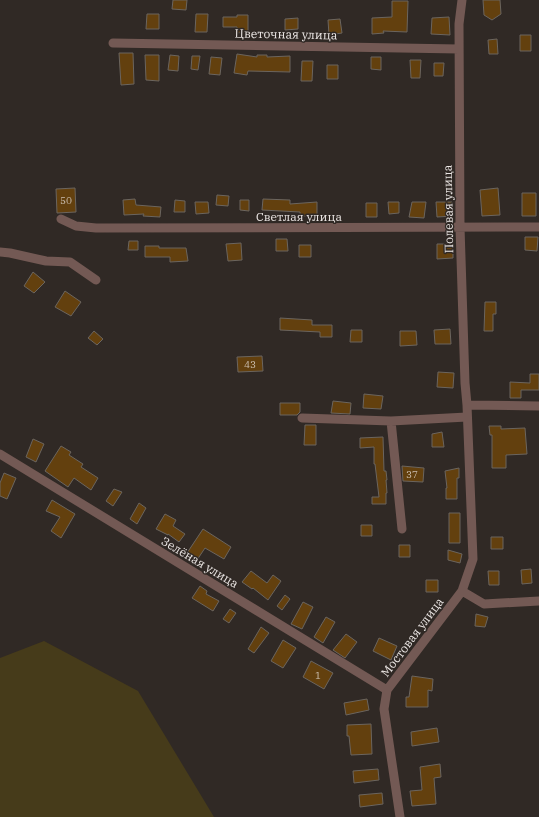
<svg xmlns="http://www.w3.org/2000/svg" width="539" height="817" font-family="'IBM Plex Serif',serif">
	<rect width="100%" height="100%" fill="#302925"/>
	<!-- green -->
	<path fill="#463b1a" d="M44,641L138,691L214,817H0V658Z"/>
	<!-- building -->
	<path fill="#63400e" stroke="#6b655f" d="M173,0H187L186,10L172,9Z
		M483,0H500L501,14L492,20L484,15Z
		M392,1H408L407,32L383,31L384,33L372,34V18L392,17Z
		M147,14H159V29H146Z
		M196,14H208L207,32H195Z
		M237,15H248V32L237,33V27H223V17H237Z
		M449,17L450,35L431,34L432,18Z
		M298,18V29L285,30V19Z
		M340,19L342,33L329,35L328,20Z
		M520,35H531V51H520Z
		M497,39L498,54H489L488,40Z
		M119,53H133L134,84L121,85Z
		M237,54L257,57V55H267V57L290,56V72L248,71L247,75L234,73Z
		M145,55H159V81L146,80Z
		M170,55L179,56L178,71L168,70Z
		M192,56H200L198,70L191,69Z
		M211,57L222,58L220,75L209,74Z
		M371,57H381V70L371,69Z
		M410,60H421L420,78H411Z
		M302,61H313L312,81H301Z
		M434,63H444L443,76H434Z
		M327,65H338V79H327Z
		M75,188L76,212L57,213L56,189Z
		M498,188L500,215L482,216L480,190Z
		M522,193H536V216H522Z
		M217,195L229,196L228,206L216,205Z
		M135,199L136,205L161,207L160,217L143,216L144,214L124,215L123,200Z
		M263,199L290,200V204L317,202V216H300V212L262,210Z
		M175,200L185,201V212H174Z
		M240,200H249V211L240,210Z
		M195,202H208L209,213L196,214Z
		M388,202H399V213L389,214Z
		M412,202H426L424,218L409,217Z
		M436,202H452L453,216L437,217Z
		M366,203H377V217H366Z
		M525,237H538L537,251L525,250Z
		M276,239H287L288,251H276Z
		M129,241H138V250H128Z
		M241,243L242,260L228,261L226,244Z
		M437,244H453V258L437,259Z
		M299,245H311V257H299Z
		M145,246H159V248H186L188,261L170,262V257H145Z
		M33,272L45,282L34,293L24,286Z
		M65,291L81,302L71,316L55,307Z
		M485,302H496V314H493V331H484Z
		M280,318L312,320V325H332V337H320V332L280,330Z
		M450,329L451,344H435L434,330Z
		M351,330H362V342H350Z
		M94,331L103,339L97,345L88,338Z
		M400,331H416L417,345L400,346Z
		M262,356L263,371L238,372L237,357Z
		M438,372L454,373L453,388L437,387Z
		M530,374H539V390H521V398H510V382L530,383Z
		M364,394L383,396L381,409L363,408Z
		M333,401L351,403L350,414L331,413Z
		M280,403H300V412L297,415H280Z
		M305,425H316V445H304Z
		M489,426H501V429L525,428L527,454L506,455V468H492V435H490Z
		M442,432L444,447H432V434Z
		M383,437L384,471H386L387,480H386L387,493H386V504H372V497H379L375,464H374V447L360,448V438Z
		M33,439L44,444L36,462L26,457Z
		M61,446L71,452L69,455L83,464L81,467L98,478L91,490L74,478L68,487L45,471Z
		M402,466L424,468L423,482L403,481Z
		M459,468V478H457V499H446V488H447L445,471Z
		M4,473L16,478L7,499L0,496V483Z
		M114,489L122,492L113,506L106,501Z
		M52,500L75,514L61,538L51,531L60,517L46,511Z
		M139,503L146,508L137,524L130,519Z
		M449,513H460V543H449Z
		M165,514L176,520L173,526L185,534L179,542L168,534V535L156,529Z
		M361,525H372V536H361Z
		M203,529L231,547L224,559L205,548L197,560L187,553Z
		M491,537H503V549H491Z
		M399,545H410V557H399Z
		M448,550L462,554L460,563L448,560Z
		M531,569L532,583L522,584L521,570Z
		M251,571L267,583L273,575L281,581L268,600L253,588L252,589L242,582Z
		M488,571H499V585H489Z
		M426,580H438V592H426Z
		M200,586L207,591L206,594L219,601L213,611L192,598Z
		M285,595L290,599L282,610L277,606Z
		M303,602L313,607L302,629L291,624Z
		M230,609L236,613L229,623L223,619Z
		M476,614L488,617L485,627L475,626Z
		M326,617L335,622L323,643L314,637Z
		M261,627L269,633L254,653L248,649Z
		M346,634L357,642L345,658L333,650Z
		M379,638L397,646L391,660L373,651Z
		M283,640L296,648L283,668L271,661Z
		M311,661L333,673L324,689L303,677Z
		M412,676L433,679L432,691L428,690V707H406V697H409Z
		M367,699L369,710L346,715L344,703Z
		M371,724L372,754L351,755L349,736H347V725Z
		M437,728L439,742L412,746L411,732Z
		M440,764L441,777L434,778L436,804L412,806L410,791L422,790L420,767Z
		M378,769L379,780L354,783L353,771Z
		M382,793L383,804L360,807L359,795Z"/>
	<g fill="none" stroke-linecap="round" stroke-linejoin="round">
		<!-- street -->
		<path stroke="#735954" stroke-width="9" d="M113,43L459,49
			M61,219L76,226L96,228L539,227
			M0,252L10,253L46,261L70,262L96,280
			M467,405L539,406
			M302,418L391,421L467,417
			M391,421L402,529
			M0,454L387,690
			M462,591L484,604L539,601
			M400,817L384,709L387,690L462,591L473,559L467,405L465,383L460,227L459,24L462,0"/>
	</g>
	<g text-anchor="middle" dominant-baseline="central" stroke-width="3" stroke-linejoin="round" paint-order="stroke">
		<!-- number labels -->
		<g font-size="10" fill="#cabdaf">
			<text x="66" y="200">50</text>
			<text x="250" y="364">43</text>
			<text x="412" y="474">37</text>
			<text x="318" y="675">1</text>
		</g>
		<!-- street labels -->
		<g font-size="12" fill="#ece7e5" stroke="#302925">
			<text transform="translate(286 34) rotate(1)">Цветочная улица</text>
			<text transform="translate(448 209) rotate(-91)">Полевая улица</text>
			<text x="299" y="216">Светлая улица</text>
			<text transform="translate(200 562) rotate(31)">Зелёная улица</text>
			<text transform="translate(412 637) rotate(-53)">Мостовая улица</text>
		</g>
	</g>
</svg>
